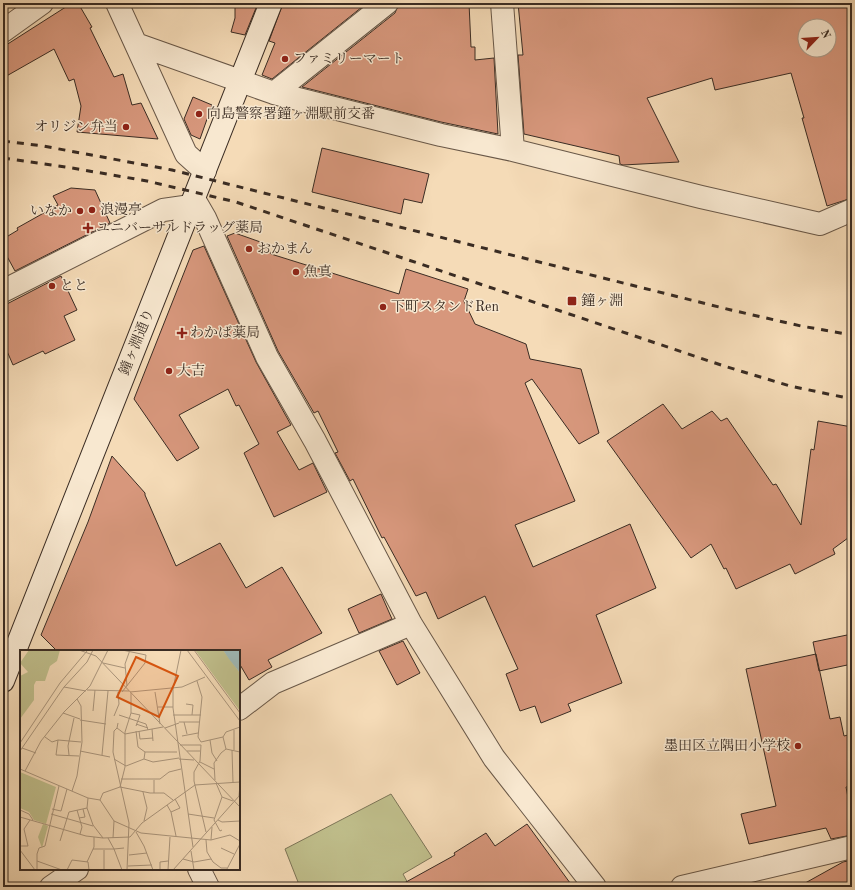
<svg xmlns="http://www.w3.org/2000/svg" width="855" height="890" font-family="'Old Standard TT','Noto Serif JP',serif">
	<rect width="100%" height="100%" fill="#f5dbb7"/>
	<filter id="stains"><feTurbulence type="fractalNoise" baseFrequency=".005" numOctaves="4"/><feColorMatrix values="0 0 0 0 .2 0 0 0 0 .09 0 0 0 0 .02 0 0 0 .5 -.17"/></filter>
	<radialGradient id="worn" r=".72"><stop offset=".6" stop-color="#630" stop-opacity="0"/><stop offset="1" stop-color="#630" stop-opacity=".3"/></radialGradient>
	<!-- green -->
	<path fill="#c0bf8c" stroke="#7d7658" d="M391,794L432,857L403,874L410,887H300L285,849Z"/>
	<!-- building -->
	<path fill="#d7977c" stroke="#3a2c23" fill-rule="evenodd" d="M72,3H78L92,27L90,28L114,77L123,74L132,105L141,103L158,139L77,132L81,106L74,79L69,81L54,49L3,78V47Z
		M235,3H258L245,35L231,32L235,18Z
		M283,3H367L272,79L262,75L275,43L269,41Z
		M399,3H469L471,47H475V60L494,58L498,134L441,122L302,87L395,13Z
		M518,3H852V198L827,206L802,118H804L791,73L715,90L712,78L647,98L679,162L623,165L620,164L619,156L524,134L518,55H523ZM805,26H829V50H805Z
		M193,97L212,105L200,139L191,135L184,119Z
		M322,148L429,174L422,203L404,199L401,214L312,192Z
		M71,188L95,190L110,223L15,271L3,249V239L18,230L17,228L58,205L53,196Z
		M235,233L266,244L271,254L399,294L406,269L468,289L464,301L475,324L526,344L530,359L581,369L599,433L579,444L532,379L525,383L575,501L515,525L533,567L630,524L656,588L596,615L622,683L568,704L571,711L541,723L535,706L520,711L506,674L518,669L485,596L438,619L426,592L416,596L384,537L382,538L353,479L350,481L335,453L338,452L318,411L314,413L278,351L227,236Z
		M204,246L256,362L291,425L277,432L299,470L313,463L327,492L274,517L244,453L259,444L239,405L236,406L228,389L179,415L199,448L177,461L134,399L193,250Z
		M61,276L77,310L64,316L75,340L45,354L43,351L13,365L3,342V306Z
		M663,404L682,429L712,411L721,421L727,418L773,485L776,484L801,525L811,449L814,450L818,421L852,427V535L833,549L835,554L795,574L790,564L736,589L726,568L724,569L711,544L691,558L607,441Z
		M112,456L145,493V495L176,566L220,543L246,588L282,567L322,633L268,660L272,667L249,680L239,663V651H57L41,635L88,522Z
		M381,594L392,619L359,633L348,609Z
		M852,634V664L819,671L813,642Z
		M403,641L420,673L397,685L379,651Z
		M816,654L830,719L840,717L844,736L852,734V786L846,787L852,818V835L831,839L826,828L749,844L741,814L776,806L746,669Z
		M527,824L573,887H397L455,855L454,853L486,833L495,846Z
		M852,860V887H798L843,862Z"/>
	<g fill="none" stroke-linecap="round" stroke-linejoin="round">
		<defs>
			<path id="minor" d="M117,3L186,154L205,171
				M502,3L513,150
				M3,31L42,3
				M136,44L274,93L441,135L513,150L701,197L820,224L852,210
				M274,93L387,3
				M194,199L205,218L267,357L315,441L411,624L494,758L595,887
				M3,291L163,210L191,206
				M239,709L273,683L411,624
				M199,869L208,887
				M51,887L77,869
				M682,887L852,847"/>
			<path id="secondary" d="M3,681L271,3"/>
		</defs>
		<!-- minor casing -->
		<use href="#minor" stroke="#695848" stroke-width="24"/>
		<!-- secondary casing -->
		<use href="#secondary" stroke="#3a2c23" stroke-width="24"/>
		<!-- minor -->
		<use href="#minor" stroke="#f8e8d0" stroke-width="22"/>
		<!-- secondary -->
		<use href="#secondary" stroke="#f8e8d0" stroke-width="22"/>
		<!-- rail -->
		<path stroke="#3a2c23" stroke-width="3" stroke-dasharray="7 7" stroke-linecap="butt" d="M3,141L43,146L172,170L731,310L801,326L852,335
			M3,158L66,167L147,181L236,202L724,366L790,386L852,399"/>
	</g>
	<!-- markers -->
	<g fill="#8f2418" stroke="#f8e8d0" stroke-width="1.5">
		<circle cx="285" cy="59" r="4"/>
		<circle cx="199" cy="114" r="4"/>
		<circle cx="126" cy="127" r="4"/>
		<circle cx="92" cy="210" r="4"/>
		<circle cx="80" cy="211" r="4"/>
		<path d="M86 222h4v4h4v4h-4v4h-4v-4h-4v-4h4z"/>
		<circle cx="249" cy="249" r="4"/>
		<circle cx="296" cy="272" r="4"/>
		<circle cx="52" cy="286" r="4"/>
		<rect x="567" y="296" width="10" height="10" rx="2"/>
		<circle cx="383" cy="307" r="4"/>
		<path d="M180 327h4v4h4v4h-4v4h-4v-4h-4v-4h4z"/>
		<circle cx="169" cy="371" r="4"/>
		<circle cx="798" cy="746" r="4"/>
	</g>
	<g text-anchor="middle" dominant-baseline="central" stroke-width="3" stroke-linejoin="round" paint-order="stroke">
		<!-- poi labels -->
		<g font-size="14" fill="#3a2c23" stroke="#f8e8d0" text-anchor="start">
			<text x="293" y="59">ファミリーマート</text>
			<text x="207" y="114">向島警察署鐘ヶ淵駅前交番</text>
			<text x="118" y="127" text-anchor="end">オリジン弁当</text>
			<text x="100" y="210">浪漫亭</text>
			<text x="72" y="211" text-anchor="end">いなか</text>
			<text x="96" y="228">ユニバーサルドラッグ薬局</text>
			<text x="257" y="249">おかまん</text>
			<text x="304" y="272">魚真</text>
			<text x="60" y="286">とと</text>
			<text x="581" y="301">鐘ヶ淵</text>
			<text x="391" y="307">下町スタンドRen</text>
			<text x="190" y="333">わかば薬局</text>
			<text x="177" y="371">大吉</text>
			<text x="790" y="746" text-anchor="end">墨田区立隅田小学校</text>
		</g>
		<!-- street labels -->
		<g font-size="14" fill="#3a2c23" stroke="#f8e8d0">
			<text transform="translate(137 342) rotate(-68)">鐘ヶ淵通り</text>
		</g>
	</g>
	<!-- overview -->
	<g transform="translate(20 650)">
		<rect width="220" height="220" fill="#f5dbb7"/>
		<path d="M9,0H40L37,11L30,16L25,31H16L14,35V50L0,69V26L8,22L0,13ZM175,0H203L220,23V61ZM0,122L36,137L26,174L14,170L9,162L0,158ZM23,174L28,176L22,198L18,187Z" fill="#c0bf8c"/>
		<path d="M203,0H220V23L209,9Z" fill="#9fb9b6"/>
		<path fill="none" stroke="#aa957c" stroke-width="1" d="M59,0L76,6L220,157M102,0L126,5L125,13L102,42M161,0L153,39V58L173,197M167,0L220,71M174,0L220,63M83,13L105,18M177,31L182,47L178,87L181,92L203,87L206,82L220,77M107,36L105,14L110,0M44,37L66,41M67,40L109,41M110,42L162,37L185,27M135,42L140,74M166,54L173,55L172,65M138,57H153M73,61L75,40M43,63L60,69M111,63L120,65L116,76M99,65L126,74L128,80M153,65H181M94,66L99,54L98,42M60,70L86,74M159,72H179M164,72L167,84M98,73L97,78L105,84L143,77M116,74L128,78M97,78L94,81L93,102L109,173L107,220M145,78L159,73M132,79L133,91M214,80V100M116,81L118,97L125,102L124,109M119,81L120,89L133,88M162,86L178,83M25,87L32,92L38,90L61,92M203,87L206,99M38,90L36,105L59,106M190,90L192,103L197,111M0,93L40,33L67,1M160,95H181M181,95L180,111L174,122V131L186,182M2,98L16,103M212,100L213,133M0,101L44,37L67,12L73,0M60,101L90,107M167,101H180M125,102H157M49,105L48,96L54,68M82,105L88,41M94,109L106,116L124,109L133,112L159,108M159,109L174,110M180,112L194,119M0,119L68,148M5,121L21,91L44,62L70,36L88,0M101,129H140L149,122L161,119M134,130V143M195,130L194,113L201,103L206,99L220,102M196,133L202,147L213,151M175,135L220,132M100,137L130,143H144L153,150M52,141L57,126L62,92L61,56L57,49M123,142L127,158L124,171M219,146L220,134M80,150L83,143L100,137L105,117V82L111,63V43M147,155L151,162L156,186M32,159L41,161L47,139M0,160L9,164L13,170M57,160L62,177L60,184M151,162L160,158L155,149M31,164L73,176M168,164L194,168M0,167L66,186L83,188L110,187L122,173L175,135M59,168L65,167L63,159M198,170L202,172L220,171M202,180L200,181L194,170L202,147M116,182L124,196L133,220M83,188L73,175L67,158L68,148L80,150L94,171L121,183L191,190L210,185L220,191M88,188L94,199L104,198M93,188L94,171M186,190L187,202L193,212L201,218H207M191,190L192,177M40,191L49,162L67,158M0,196H8L4,179L10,170M201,198L214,204M73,199H94L102,220M0,200L15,220M84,200V220M171,201L174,220M109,205L127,203M163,209L174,212L191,209M17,211L42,220M67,212L74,197V187M108,216L132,215M207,219L220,194M17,220V204L19,198L25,196L39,136M47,220L52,210L68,212L69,220M140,220V212L148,211M148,220L150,187M153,220L220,145"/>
		<path fill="#d7540e" fill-opacity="0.15" stroke="#d7540e" stroke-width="2" d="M116,7L158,26L139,67L97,47Z"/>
		<rect width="220" height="220" fill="none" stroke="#3a2c23" stroke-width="2"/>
	</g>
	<!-- margin -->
	<rect width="855" height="890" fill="none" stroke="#f5dbb7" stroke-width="16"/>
	<rect x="4" y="4" width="847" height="882" fill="none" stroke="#3a2c23" stroke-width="2"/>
	<rect x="8" y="8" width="839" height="874" fill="none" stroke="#3a2c23"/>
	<!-- north arrow -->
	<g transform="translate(817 38) rotate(65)"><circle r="19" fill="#f8e8d0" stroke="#ac9d8b"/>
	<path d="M0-3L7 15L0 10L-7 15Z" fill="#8f2418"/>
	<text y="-6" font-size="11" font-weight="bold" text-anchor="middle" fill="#3a2c23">N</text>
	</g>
	<rect width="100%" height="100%" filter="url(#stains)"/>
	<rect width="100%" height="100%" fill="url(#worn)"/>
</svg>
